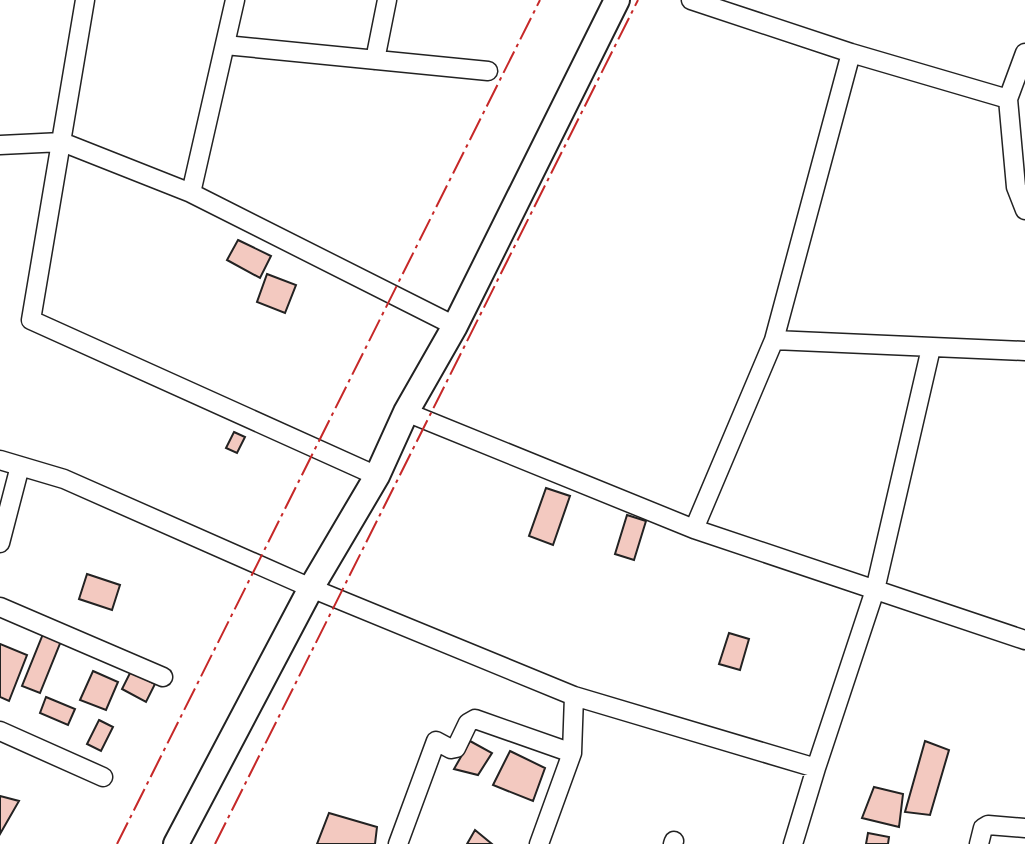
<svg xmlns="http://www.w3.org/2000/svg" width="1025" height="844" font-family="Montserrat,sans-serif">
	<rect width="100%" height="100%" fill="#fff"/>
	<!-- building -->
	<path fill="#f3c9c0" stroke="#222" stroke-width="2" d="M238,240L271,256L260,278L227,260Z
		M267,274L296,285L285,313L257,302Z
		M234,432L245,437L237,453L226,448Z
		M546,488L570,496L553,545L529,536Z
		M627,515L646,521L634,560L615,554Z
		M87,574L120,585L112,610L79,599Z
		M729,633L749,639L740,670L719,664Z
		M43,634L61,641L40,693L22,686Z
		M0,644L27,655L9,701L0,697Z
		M93,671L118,682L106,710L80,700Z
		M131,671L155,684L146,702L122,689Z
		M46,697L75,709L68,725L40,713Z
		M99,720L113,727L101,751L87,744Z
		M470,741L492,753L478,775L454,769Z
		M925,741L949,750L930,815L905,812Z
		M510,751L545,768L533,801L493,785Z
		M874,787L903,794L899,827L862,818Z
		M0,796L19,801L0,834Z
		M329,813L377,827L375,844H317Z
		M475,830L492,844H467Z
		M868,833L889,837L888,844H866Z"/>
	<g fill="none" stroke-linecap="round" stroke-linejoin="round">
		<defs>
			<path id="street" d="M85,0L31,320L377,476
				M691,0L851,53L1008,99
				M225,45L488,71
				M1025,53L1008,99L1016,187L1025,210
				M375,60L387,0
				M0,145L62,142L191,193L455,326
				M191,193L235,0
				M774,340L1025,351
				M406,412L694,529L1025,640
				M0,460L64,479L311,588L574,696L816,768
				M694,529L774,340L851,53
				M0,543L20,466
				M0,607L163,677
				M0,731L103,777
				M398,844L436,741L451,749L456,748L468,723L475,719L572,753
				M539,844L572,753L574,696
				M673,844L674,841
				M793,844L816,768L875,590L931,348
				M979,844L983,828L988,825L1025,828"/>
			<path id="secondary" d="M176,844L311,588L377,476L406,412L455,326L617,0"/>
		</defs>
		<!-- street casing -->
		<use href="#street" stroke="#222" stroke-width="21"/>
		<!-- secondary casing -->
		<use href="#secondary" stroke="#222" stroke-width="28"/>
		<!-- street -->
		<use href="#street" stroke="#fff" stroke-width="18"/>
		<!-- secondary -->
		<use href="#secondary" stroke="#fff" stroke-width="24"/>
		<!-- power -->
		<path stroke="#c62828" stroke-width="2" stroke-dasharray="24 5 3.5 5" stroke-linecap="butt" d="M117,844L540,0
			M215,844L638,0"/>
	</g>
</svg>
